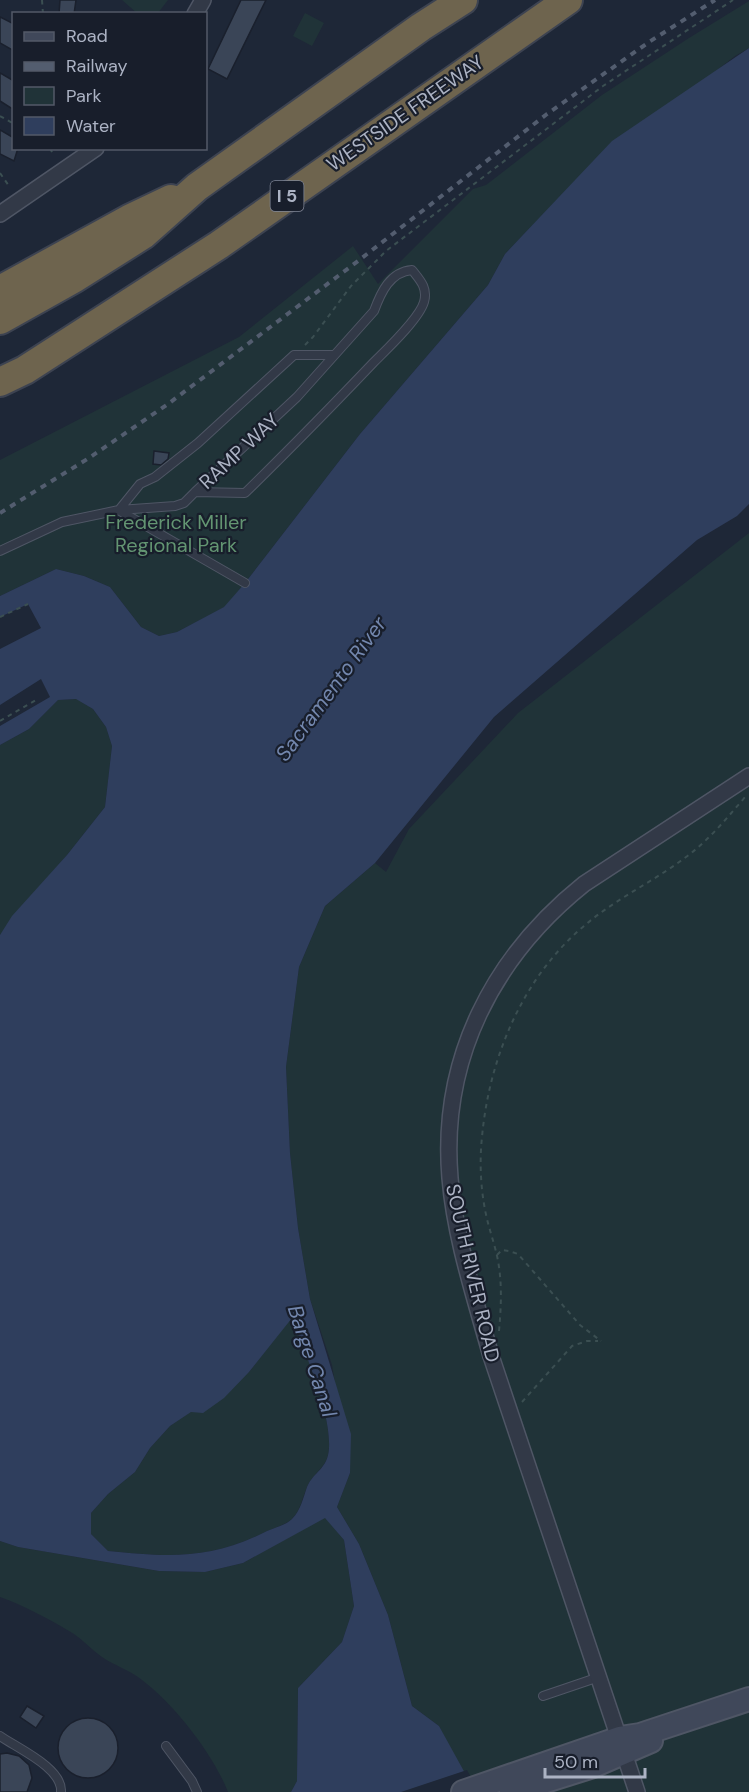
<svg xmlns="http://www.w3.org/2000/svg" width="749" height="1792" font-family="'DM Sans',sans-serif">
	<rect width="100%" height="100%" fill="#1e2737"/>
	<!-- green -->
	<path fill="#203338" d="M122,0H168L158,13L138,14Z
		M749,1V48L735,56L576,180L505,254L488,285L360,434L245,583L225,607L177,632L159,636L141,627L110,587L84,576L56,569L0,596V460L239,337L353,246L378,284L473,189L486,185L602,95L689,38Z
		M305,13L324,23L312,46L293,36Z
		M749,533V1792H471L439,1726L412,1706L388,1615L359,1544L337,1507L350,1473L332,1365L310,1299L298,1228L290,1153L286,1067L299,967L325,906L375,863L386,872L409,829L518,713Z
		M77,699L93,709L106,727L112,746L105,807L67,855L0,935V745L29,729L58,700Z
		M292,1317C305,1354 331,1410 329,1448C328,1468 314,1471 307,1487C302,1498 301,1510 292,1519C286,1524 275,1528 267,1531C210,1560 170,1557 108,1551L91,1534V1513L108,1494L135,1472L150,1448L170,1426L249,1372Z
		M325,1517L344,1540L354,1606L342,1642L298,1688L297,1781L291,1792H228C213,1754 175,1705 142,1680C130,1670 115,1666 102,1657C92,1650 84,1641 74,1634C51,1620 25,1606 0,1597V1541L18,1547L159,1571L205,1572L243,1563Z"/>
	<!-- water -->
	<path fill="#2f3e5d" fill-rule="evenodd" d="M749,48V504L737,516L697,540L494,717L375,863L325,906L299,967L286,1067L290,1153L298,1228L310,1299L351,1434L350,1473L337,1507L359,1544L388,1615L412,1706L439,1726L471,1784V1792H291L297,1781L298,1688L342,1642L354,1606L344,1540L325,1518L243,1563L205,1572L159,1571L18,1547L0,1541V935L12,916L67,855L105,807L112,746L106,727L93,709L76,699L58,700L29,729L0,745V596L56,569L84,576L110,587L141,627L159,636L177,632L224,607L245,583L360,434L488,285L505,254L612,141ZM292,1318C305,1354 331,1411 329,1448C328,1469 314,1471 307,1487C303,1498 301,1510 292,1519C286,1525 274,1528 267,1531C210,1560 169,1557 108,1551L91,1534V1513L108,1494L135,1472L150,1448L170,1426L191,1412L203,1413L224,1398L249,1372Z"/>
	<!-- pier -->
	<path fill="#1e2737" d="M28,604L41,628L0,649V617Z
		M41,679L50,697L0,726V705Z
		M467,1770L474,1783V1792H401Z"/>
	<!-- building -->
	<path fill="#3a4557" stroke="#1a202d" stroke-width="1.5" d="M60,0H76L74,14H59Z
		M241,0H266L227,79L208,69Z
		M0,17L14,24V51L0,43Z
		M0,73L14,81V110L0,101Z
		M0,130L14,138V148H18L14,161L0,154Z
		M154,451L169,453L168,459L161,465L153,464Z
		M27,1706L44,1716L36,1728L20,1717Z
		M58 1748a30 30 0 1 1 60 0a30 30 0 1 1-60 0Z
		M7,1753L19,1756L29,1765L32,1778L27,1792H0V1754Z"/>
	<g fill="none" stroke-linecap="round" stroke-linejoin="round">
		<defs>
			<path id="lane" d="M119,510L140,484L155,477L198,443L294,355H334
				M120,511L245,583
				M0,551L62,522L119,510L175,506L184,503L195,492L297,397L374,311C381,292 390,272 412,270C420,280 428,288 424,302C419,319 387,349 374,362C332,406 289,450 245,493L195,492
				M543,1696L599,1677
				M0,1736C17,1748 63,1768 61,1792
				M166,1746L192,1781L197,1792"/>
			<path id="street" d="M195,14L203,0
				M0,214L96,148
				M637,1792L491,1356C475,1298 455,1238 450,1178C440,1059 493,957 584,884L749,776"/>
			<path id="secondary" d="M463,1792L620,1738L640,1735L749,1699
				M511,1792L593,1766L651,1741"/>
			<path id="highway" d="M0,290L129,219L171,199
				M0,320L75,278L143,235L197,187L421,27L463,0
				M0,382L25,370L219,245L568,0"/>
		</defs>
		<!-- lane casing -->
		<use href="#lane" stroke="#4f5665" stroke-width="10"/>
		<!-- street casing -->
		<use href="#street" stroke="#4f5665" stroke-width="18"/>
		<!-- secondary casing -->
		<use href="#secondary" stroke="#4f5665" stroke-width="26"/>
		<!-- highway casing -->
		<use href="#highway" stroke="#3d4351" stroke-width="32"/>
		<!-- path -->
		<path stroke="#3b4f52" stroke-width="2" stroke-dasharray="4.5 4.5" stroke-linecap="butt" d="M42,0L43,14
			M0,116L14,124
			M50,148L53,154
			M0,173L9,186
			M305,345L313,337L351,286L386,251L603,86L733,0
			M0,617L28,604
			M0,721L36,700
			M497,1255L502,1250L509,1251L518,1254L580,1325L601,1341
			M499,1331C501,1309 502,1288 499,1267C497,1252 492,1238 488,1223C481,1196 479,1165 482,1137C489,1059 522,978 584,926C615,899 653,882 686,857C709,840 727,818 746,796
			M522,1402L572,1346L587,1341H598"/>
		<!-- lane -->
		<use href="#lane" stroke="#323947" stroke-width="8"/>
		<!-- street -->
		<use href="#street" stroke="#323947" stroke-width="15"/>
		<!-- secondary -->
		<use href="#secondary" stroke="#40485a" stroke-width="22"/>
		<!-- highway -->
		<use href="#highway" stroke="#6e644e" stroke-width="28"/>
		<!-- rail -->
		<path stroke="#535d6f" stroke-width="4" stroke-dasharray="6 6" stroke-linecap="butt" d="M0,513L89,458L168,404L358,261L547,114L649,42L715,0"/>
	</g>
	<g text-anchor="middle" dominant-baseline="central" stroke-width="4.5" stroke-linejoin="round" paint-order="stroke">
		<!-- shield labels -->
		<rect fill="#181e2b" stroke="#808696" stroke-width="1.5" x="270.5" y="181" width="33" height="30" rx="4.5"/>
		<g font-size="18" font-weight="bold" fill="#acb3c4">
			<text x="287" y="196">I 5</text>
		</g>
		<!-- street labels -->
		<g font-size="20" fill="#acb3c4" stroke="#181e2b">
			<text transform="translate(405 113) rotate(-35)">WESTSIDE FREEWAY</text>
			<text transform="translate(239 451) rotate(-43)">RAMP WAY</text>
			<text transform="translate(473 1273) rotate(77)">SOUTH RIVER ROAD</text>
		</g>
		<!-- park labels -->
		<g font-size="20" fill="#639572" stroke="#181e2b">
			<text x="176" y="522">Frederick Miller<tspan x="176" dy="23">Regional Park</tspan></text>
		</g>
		<!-- water labels -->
		<g font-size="21" font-style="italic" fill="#7387ae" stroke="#181e2b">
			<text transform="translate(331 689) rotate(-54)">Sacramento River</text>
			<text transform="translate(312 1361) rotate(72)">Barge Canal</text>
		</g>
	</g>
	<!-- legend -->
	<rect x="12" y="12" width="195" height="138" fill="#181e2b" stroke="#535a68" stroke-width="1.5"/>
	<rect x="24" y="32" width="30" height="9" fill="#40485a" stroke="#535a68" stroke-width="1.5"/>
	<text x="66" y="42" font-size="18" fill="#acb3c4">Road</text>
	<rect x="24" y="62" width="30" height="9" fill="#535d6f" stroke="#535a68" stroke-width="1.5"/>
	<text x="66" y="72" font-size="18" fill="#acb3c4">Railway</text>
	<rect x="24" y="87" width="30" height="18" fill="#203338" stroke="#535a68" stroke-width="1.5"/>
	<text x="66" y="102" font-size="18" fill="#acb3c4">Park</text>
	<rect x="24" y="117" width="30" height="18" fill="#2f3e5d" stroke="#535a68" stroke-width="1.5"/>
	<text x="66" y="132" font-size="18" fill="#acb3c4">Water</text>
	<!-- scale -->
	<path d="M545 1768v9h100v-9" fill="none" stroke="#acb3c4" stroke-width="3"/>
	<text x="554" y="1768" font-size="18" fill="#acb3c4" stroke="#181e2b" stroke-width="4.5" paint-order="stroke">50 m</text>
</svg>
